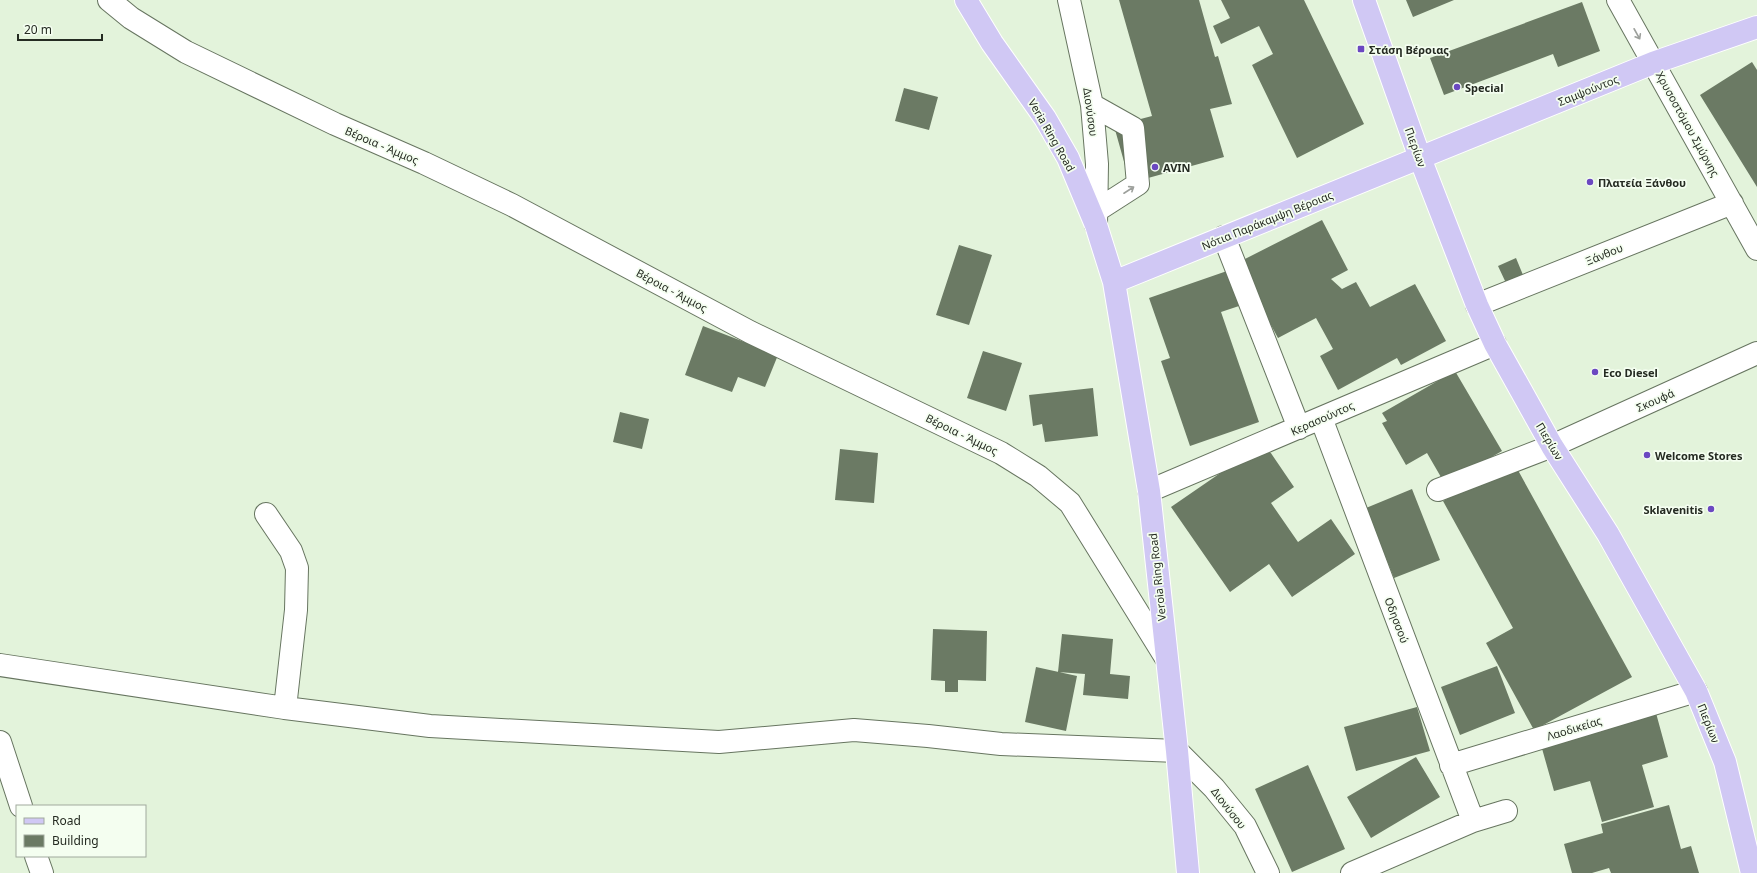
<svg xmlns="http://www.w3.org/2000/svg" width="1757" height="873" font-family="'Noto Sans',sans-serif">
	<rect width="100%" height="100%" fill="#e3f3db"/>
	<!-- building -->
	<path fill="#6b7a64" d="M1119,0H1199L1215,57L1218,56L1232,104L1210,109L1224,157L1130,183L1114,126L1152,116Z
		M1221,0H1304L1364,124L1297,158L1252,65L1273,54L1259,26L1221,44L1213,26L1230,18Z
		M1406,0H1454L1413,17Z
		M1582,2L1600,51L1558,67L1553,54L1444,95L1430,58Z
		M1752,62L1757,70V187L1700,95Z
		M904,88L938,97L929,130L895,121Z
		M1322,220L1348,270L1331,279L1342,289L1356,282L1370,307L1415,284L1446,341L1401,365L1397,358L1338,390L1320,356L1333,349L1316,318L1278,338L1237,263Z
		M959,245L992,255L969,325L936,315Z
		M1516,258L1523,275L1506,283L1498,266Z
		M1227,271L1239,306L1221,312L1259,422L1190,446L1161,361L1170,358L1149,298Z
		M703,326L778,355L765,387L738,377L732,392L685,375Z
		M983,351L1022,363L1006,411L967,398Z
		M1455,371L1502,451L1445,484L1427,453L1406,465L1382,423L1387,421L1382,413Z
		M1093,388L1098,436L1045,442L1042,424L1033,426L1029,395Z
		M620,412L649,419L642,449L613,442Z
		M1264,443L1294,487L1271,503L1298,542L1331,519L1355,554L1292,597L1269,564L1230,592L1171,507Z
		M840,449L878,453L874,503L835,500Z
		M1514,463L1632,677L1534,730L1486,643L1513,628L1443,501Z
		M1412,489L1440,560L1394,578L1366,508Z
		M933,629L987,631L986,681L958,680V692H945V681L931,680Z
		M1062,634L1113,639L1110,674L1130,676L1128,699L1083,695L1085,674L1058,672Z
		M1497,666L1515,713L1460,735L1441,687Z
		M1036,667L1077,676L1066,731L1025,722Z
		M1417,707L1430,751L1356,771L1344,727Z
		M1656,713L1668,757L1642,765L1654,807L1602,822L1590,781L1554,791L1541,745Z
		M1416,757L1440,797L1371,838L1347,797Z
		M1308,765L1345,849L1292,872L1255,789Z
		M1669,805L1681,849L1691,846L1699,873H1611L1609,868L1592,873H1572L1564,844L1603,833L1601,824Z"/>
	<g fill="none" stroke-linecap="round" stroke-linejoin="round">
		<defs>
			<path id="minor" d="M109,0L131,18L186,52L335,124L424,163L512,205L750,332L1001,453L1038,476L1070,503L1166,658
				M1069,0L1092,105L1097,164L1096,225
				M1618,0L1757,249
				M1092,105L1133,128L1138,184L1096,211
				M1224,237L1299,428
				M1477,305L1732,203
				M1321,418L1473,821
				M1438,490L1552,446L1757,353
				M1149,491L1495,344
				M266,514L291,551L297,568L296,610L285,708
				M0,665L285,708L430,726L719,742L854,730L928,736L1001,744L1177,751L1214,788L1245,826L1268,873
				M0,742L21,806
				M1451,765L1696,691
				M36,856L42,873
				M1352,873L1473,821L1506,811"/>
			<path id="major" d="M966,0L992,43L1045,118L1068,158L1096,225L1114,282L1149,491L1177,751L1188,873
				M1364,0L1420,158L1477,305L1495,344L1552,446L1608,534L1696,691L1725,762L1752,873
				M1114,282L1653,63L1757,27"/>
		</defs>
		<!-- minor casing -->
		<use href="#minor" stroke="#677560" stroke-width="24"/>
		<!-- major casing -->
		<use href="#major" stroke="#fff" stroke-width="24"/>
		<!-- minor -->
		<use href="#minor" stroke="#fff" stroke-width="22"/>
		<!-- major -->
		<use href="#major" stroke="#d0c8f4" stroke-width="22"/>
	</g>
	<!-- one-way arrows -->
	<defs><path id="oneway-shaft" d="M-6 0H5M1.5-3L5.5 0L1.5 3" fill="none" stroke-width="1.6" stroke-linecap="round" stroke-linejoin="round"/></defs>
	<g stroke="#9da09c">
		<use href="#oneway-shaft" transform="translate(1637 34) rotate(61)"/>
		<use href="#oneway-shaft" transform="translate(1129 190) rotate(-33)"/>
	</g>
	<!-- markers -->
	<g fill="#6b48c1" stroke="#f4fef0" stroke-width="1.5">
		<rect x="1357" y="45" width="8" height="8" rx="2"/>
		<circle cx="1457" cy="87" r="4"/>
		<circle cx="1155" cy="167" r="4"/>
		<circle cx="1590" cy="182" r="4"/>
		<circle cx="1595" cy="372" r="4"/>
		<circle cx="1647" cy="455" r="4"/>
		<circle cx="1711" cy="509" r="4"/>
	</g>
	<g text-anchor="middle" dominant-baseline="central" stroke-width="3.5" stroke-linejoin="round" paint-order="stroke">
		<!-- poi labels -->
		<g font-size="11" font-weight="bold" fill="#252b22" stroke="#f4fef0" text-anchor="start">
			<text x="1369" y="49">Στάση Βέροιας</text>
			<text x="1465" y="87">Special</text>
			<text x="1163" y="167">AVIN</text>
			<text x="1598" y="182">Πλατεία Ξάνθου</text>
			<text x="1603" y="372">Eco Diesel</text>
			<text x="1655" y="455">Welcome Stores</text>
			<text x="1703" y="509" text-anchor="end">Sklavenitis</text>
		</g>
		<!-- street labels -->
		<g font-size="11" fill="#252b22" stroke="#f4fef0">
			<text transform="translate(1588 90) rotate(-22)">Σαμψούντος</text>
			<text transform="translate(1091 112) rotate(82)">Διονύσου</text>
			<text transform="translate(1688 124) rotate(61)">Χρυσοστόμου Σμύρνης</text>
			<text transform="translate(1052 135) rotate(60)">Veria Ring Road</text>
			<text transform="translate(382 145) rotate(23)">Βέροια - Άμμος</text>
			<text transform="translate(1416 147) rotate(70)">Πιερίων</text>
			<text transform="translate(1267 220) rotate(-22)">Νότια Παράκαμψη Βέροιας</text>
			<text transform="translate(1604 254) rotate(-22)">Ξάνθου</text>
			<text transform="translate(672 290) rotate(28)">Βέροια - Άμμος</text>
			<text transform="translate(1655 400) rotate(-24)">Σκουφά</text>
			<text transform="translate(1322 418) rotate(-24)">Κερασούντος</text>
			<text transform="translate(962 434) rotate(26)">Βέροια - Άμμος</text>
			<text transform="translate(1550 441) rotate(59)">Πιερίων</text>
			<text transform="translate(1157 577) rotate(-96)">Verοia Ring Road</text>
			<text transform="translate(1397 620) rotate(69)">Οδησσού</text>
			<text transform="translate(1709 723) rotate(68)">Πιερίων</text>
			<text transform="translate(1574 728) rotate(-17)">Λαοδικείας</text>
			<text transform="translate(1229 808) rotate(52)">Διονύσου</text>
		</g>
	</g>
	<!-- legend -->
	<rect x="16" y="805" width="130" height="52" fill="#f4fef0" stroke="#a1aa9e"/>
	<rect x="24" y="818" width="20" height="6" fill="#d0c8f4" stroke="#a1aa9e"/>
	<text x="52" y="825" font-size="12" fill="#252b22">Road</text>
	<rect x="24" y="835" width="20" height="12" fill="#6b7a64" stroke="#a1aa9e"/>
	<text x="52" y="845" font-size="12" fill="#252b22">Building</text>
	<!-- scale -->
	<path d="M18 34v6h84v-6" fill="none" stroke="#252b22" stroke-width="2"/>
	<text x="24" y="34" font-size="12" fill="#252b22" stroke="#f4fef0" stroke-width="3" paint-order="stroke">20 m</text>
</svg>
